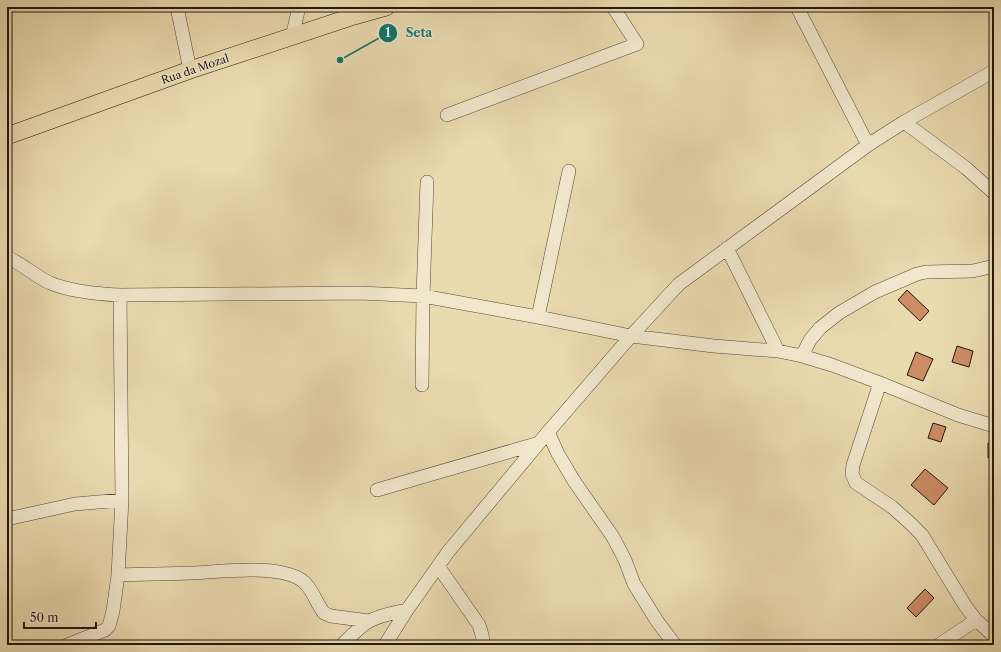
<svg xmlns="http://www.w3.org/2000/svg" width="1001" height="652" font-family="'Libre Caslon Text',serif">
	<rect width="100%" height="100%" fill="#eadab0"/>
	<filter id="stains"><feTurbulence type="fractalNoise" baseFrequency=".005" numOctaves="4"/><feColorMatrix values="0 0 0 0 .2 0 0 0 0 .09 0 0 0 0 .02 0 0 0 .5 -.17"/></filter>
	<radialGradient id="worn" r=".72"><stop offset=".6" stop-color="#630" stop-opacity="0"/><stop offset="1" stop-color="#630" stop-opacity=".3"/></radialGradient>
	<!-- building -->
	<path fill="#ce8c65" stroke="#21180f" d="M907,290L929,311L920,321L898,300Z
		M957,346L973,351L969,367L952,362Z
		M916,352L933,359L923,381L907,375Z
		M933,423L946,427L941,442L928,438Z
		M988,443H994V458H988Z
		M925,469L948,488L934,505L911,485Z
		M925,589L934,598L916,617L907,608Z"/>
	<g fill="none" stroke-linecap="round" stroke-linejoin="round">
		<defs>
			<path id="minor" d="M177,7L190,70
				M797,7L868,145
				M292,37L299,7
				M447,115L637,44L613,7
				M904,122L966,168L994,193
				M727,248L778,351
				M7,257C22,264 35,276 50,283C72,292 97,294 120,295L360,293L423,296L538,317L631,336L714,346L778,351L802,356L832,365L880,383L958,415L994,426
				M538,317L569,171
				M802,356L810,340L820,328L839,313L875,292L917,274L926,272L973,271L994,266
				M880,383L853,465L852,474L856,483L892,507L910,523L922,535L966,607L976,620L994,636
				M422,385L423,296L427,182
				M548,432L558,454L574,481L613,537L625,560L634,584L657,621L675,645
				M377,490L539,443
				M7,519L75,504L122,500
				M438,566L479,625L482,635L484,645
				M118,575C143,574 168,574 192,573C220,572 282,563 304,582C313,590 316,603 324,613L331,616L369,621
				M67,645L105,630L109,626L113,611L118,575L122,500L120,295
				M342,645C350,637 358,628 368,622C379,615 394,613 407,610
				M385,645L407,610L448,552L548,432L631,336L679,284L868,145L904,122L994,71
				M939,645L976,620"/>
			<path id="major" d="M7,136L190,70L354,16L386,7"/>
		</defs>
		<!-- minor casing -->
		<use href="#minor" stroke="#534837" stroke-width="14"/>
		<!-- major casing -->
		<use href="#major" stroke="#21180f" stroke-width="18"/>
		<!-- minor -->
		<use href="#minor" stroke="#f1e7cc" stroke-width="13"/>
		<!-- major -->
		<use href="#major" stroke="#eadab0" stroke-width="17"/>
	</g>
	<g text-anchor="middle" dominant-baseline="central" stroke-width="3" stroke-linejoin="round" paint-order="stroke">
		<!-- street labels -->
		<g font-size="11" fill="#21180f" stroke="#f1e7cc">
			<text transform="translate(195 69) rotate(-19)">Rua da Mozal</text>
		</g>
	</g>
	<!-- callouts -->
	<path fill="none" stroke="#0f766e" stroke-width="1.5" d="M340 60L388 33"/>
	<g fill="#0f766e" stroke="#f1e7cc" stroke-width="1.5">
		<circle cx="340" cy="60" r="4"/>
		<circle cx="388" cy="33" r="10"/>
	</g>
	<g font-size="12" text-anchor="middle" font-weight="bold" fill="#fff">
		<text x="388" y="37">1</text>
	</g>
	<g font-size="12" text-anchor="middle" font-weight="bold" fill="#0f766e" stroke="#f1e7cc" stroke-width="3" stroke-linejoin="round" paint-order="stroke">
		<text x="419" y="37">Seta</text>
	</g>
	<!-- margin -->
	<rect width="1001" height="652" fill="none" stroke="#eadab0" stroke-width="24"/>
	<rect x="8" y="8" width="985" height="636" fill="none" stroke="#21180f" stroke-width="2"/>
	<rect x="12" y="12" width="977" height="628" fill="none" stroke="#21180f"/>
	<!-- scale -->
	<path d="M24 622v6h72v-6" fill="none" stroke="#21180f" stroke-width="2"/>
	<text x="30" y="622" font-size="12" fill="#21180f" stroke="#f1e7cc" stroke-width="3" paint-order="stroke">50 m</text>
	<rect width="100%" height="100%" filter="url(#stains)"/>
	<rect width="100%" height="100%" fill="url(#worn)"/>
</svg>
